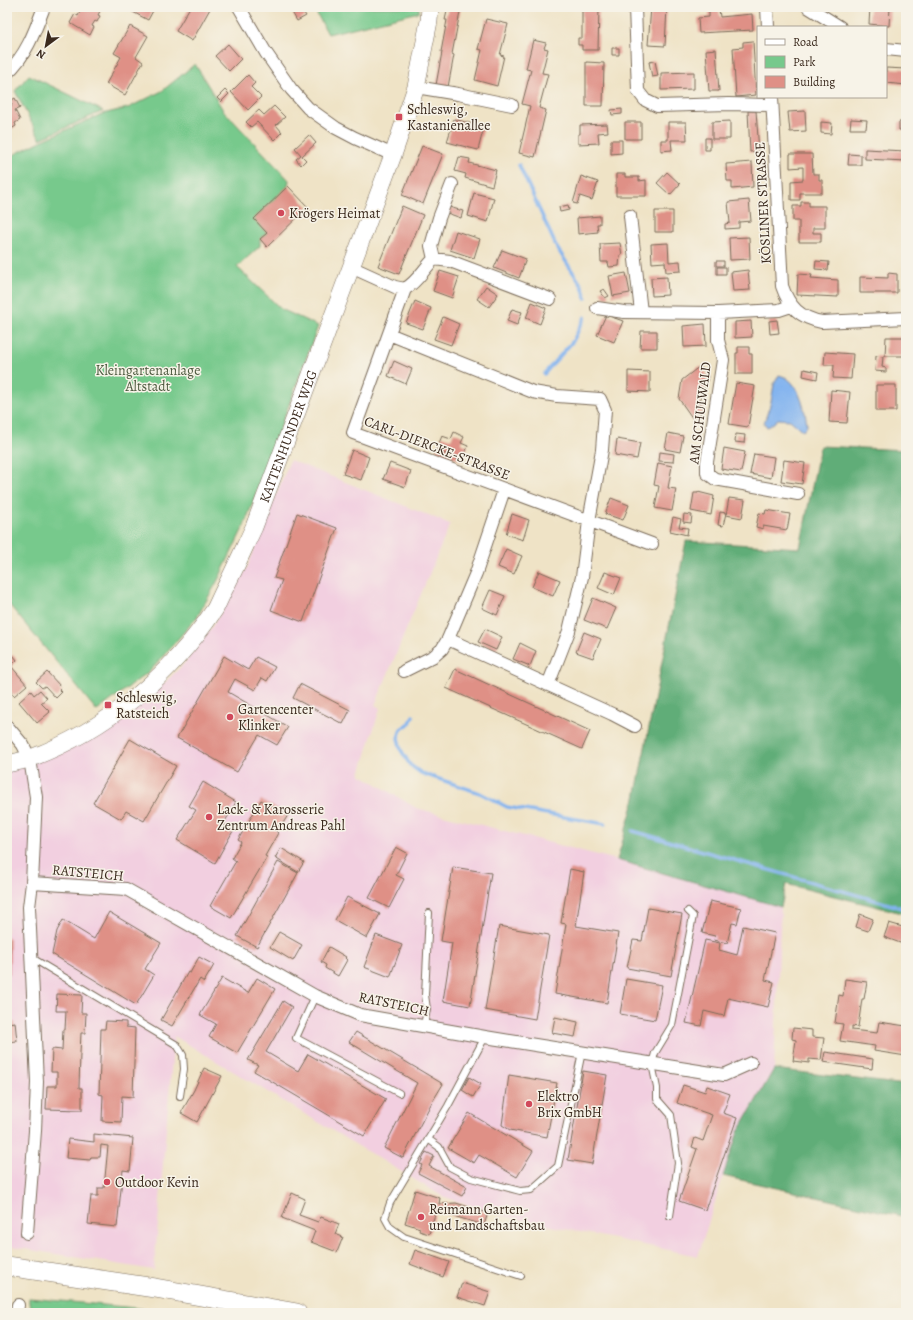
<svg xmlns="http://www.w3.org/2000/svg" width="913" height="1320" font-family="Alegreya,serif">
	<rect width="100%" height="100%" fill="#f7f3e8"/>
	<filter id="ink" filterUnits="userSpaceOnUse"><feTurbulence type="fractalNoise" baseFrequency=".025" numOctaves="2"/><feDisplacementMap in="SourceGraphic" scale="8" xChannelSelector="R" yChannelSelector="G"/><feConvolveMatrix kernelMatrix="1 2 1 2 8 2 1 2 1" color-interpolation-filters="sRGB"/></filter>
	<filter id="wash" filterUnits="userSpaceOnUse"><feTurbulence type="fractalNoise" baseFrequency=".012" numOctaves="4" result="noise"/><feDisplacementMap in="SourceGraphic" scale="16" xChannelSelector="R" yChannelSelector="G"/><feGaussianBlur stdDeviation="0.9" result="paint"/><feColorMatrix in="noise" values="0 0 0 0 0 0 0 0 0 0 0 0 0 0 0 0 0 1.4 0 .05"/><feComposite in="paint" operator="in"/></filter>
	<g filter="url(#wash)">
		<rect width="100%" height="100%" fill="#efe3c6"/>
		<!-- built -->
		<path fill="#f2cfe0" d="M290,460L450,524L375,705L380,708L360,774L416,808L617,860L781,907L774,1069L738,1132L723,1176L698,1256L502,1216L442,1196L174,1036L154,1270L7,1246V771L104,730L142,704L182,666L212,627L247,568Z"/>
		<!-- green -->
		<path fill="#77c98c" stroke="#597a55" d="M313,7H419V12L328,34Z
			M195,64L223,110L289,180L288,186L254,219L267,233L260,239V246L237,267L281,309L318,326L244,526L218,580L197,617L151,670L97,711L7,602V158L41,141L102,114L128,108L162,91Z
			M29,75L103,111L40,139L15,91Z
			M29,1298L189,1313H37L29,1304Z"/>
		<!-- forest -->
		<path fill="#61ad78" stroke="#4e6c4b" d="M820,446L906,450V914L786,884L781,907L617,860L635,798L686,541L800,548Z
			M774,1069L906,1085V1217L723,1176L738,1132Z"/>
		<!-- water -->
		<path fill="#83b4ef" stroke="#5f6f86" d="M779,375C782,376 786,377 788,379C800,387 806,413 807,426L803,431L790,420L778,419L770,426L767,427L764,423L771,402L774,384Z"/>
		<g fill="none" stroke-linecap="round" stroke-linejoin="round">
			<!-- stream -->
			<path stroke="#83b4ef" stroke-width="3.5" d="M519,165L557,248L582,286L586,298
				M544,374L573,341L585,317
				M413,716L410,723L401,729L398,738L401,750L410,765L421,773L480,793L507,807L605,824
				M633,831L906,909"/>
		</g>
		<g id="blocks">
			<!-- building -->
			<path fill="#df9086" d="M79,7H97L101,9L98,15L100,16L97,22L95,21L93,24L92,26L94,27L90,35L70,23L75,14L78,16L81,10L78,8Z
				M133,7H155L148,20L131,11Z
				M190,7H211L192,41L176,31Z
				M289,7H300L306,16L297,21Z
				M448,7H461L452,54L454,55L448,87L436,85L442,52H441L447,20H445Z
				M582,7H599L598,50H582V45H578V38H582Z
				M651,7H667L665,46L648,45Z
				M870,7H890L889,26L869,24Z
				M719,9L720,17L752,14L753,30L699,33L698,18L709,17V10Z
				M486,19L508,24L500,55L504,56L497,86L475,80L482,50L478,49Z
				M130,26L148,36L136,57L143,62L125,95L106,84L121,57L114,53Z
				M533,40L546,43L544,48L548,49L542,73L548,74L539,108L546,110L535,157L519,153L530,106L522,104L531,70L526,69Z
				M753,41L756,95L736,97L733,48L743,47V42Z
				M228,44L241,59L229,71L215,56Z
				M612,48H619V55H612Z
				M716,49L719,91H709L706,50Z
				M655,61L658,76L652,77L649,62Z
				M586,62L604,63L603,106H586Z
				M886,68L906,69V85L886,83Z
				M694,72V89L661,90V73Z
				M248,75L255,83L251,87L261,97L248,110L231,92Z
				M225,90L229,94L221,102L217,98Z
				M15,98L20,108L15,110L20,120L15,123L16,126L8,131L7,108L12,105L10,101Z
				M274,106L285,117L276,125L282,132L274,140L257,122L251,127L246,122L259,110L264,115Z
				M622,109V114L612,115L611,110Z
				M748,111H756L759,151L750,152Z
				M805,111L806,131L790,132L788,112Z
				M454,119L484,127L478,150L447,142Z
				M851,119L867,120L866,129H850Z
				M730,121V139H712V122Z
				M625,122H641V139H625Z
				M668,122H686L687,140H671L672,150L661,151V140H668Z
				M821,122L832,123L831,134L821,133Z
				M899,122H906V130H899Z
				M607,124L608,132L598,133L599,143L578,144V134H580V125Z
				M309,135L316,143L302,156L306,160L301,165L296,159L301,155L295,148Z
				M705,138H710V150H705Z
				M611,140H622V153L611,154Z
				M422,146L443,154L423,204L402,195Z
				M865,149L906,151V161L865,159Z
				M790,154H812L813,174H819V180H822V193H800V200H791V181L803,180V167L790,168Z
				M849,154L861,155V165H848Z
				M459,157L470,159L469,163L496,170L492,186L465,178L466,174L455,171Z
				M752,162L753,187L732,189V181H727L726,164Z
				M667,172L680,184L670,195L657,183Z
				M616,174H625V177H639V181L646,180V196H616Z
				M581,176L598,182L592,200L580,196L577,204L573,203Z
				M288,186L308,207L267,247L260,239L267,233L254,219Z
				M474,193L494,198L488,222L468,216Z
				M749,200L751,221L739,222V228L725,229V224L730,223L728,202Z
				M801,202H809V206H825V228H813V233H821V242H799V221H793V206H801Z
				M568,205L569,210L560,212L559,207Z
				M402,206L423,215L399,274L378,266Z
				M449,207L463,211L461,218L447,213Z
				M655,211H673V232H655Z
				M600,216V224H597L598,232L578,234L577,218Z
				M456,231L480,239L474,258L450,250Z
				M749,237L750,259L730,260L729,238Z
				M620,243L622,255H620L619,266L609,267L608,262H601L600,244Z
				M668,243L669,262L680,261L681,271L666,272L665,262L652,263L651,244Z
				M502,250L526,259L519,278L494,268Z
				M716,261H724V266H716Z
				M816,261L829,262L828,270L815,269Z
				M717,267H726V274H717Z
				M748,270L750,290L733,291L731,272Z
				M440,271L459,277L452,298L433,291Z
				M626,273L630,293L613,296L609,276Z
				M888,273L897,274V293H860V277L888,278Z
				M798,274L812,275L811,278L838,280V297L797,295Z
				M667,277L668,295L652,296L651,278Z
				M486,286L498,294L489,307L477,299Z
				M604,289L609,296L605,298L600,291Z
				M415,301L431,308L423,329L406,323Z
				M532,302L546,308L540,324L526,318Z
				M512,309L522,312L517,325L507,321Z
				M606,315L623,321L614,342L597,335Z
				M443,317L459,324L451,345L434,339Z
				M777,320L779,333L770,334L769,321Z
				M751,321L752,337L735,338V322Z
				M705,324L706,346L684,347L683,326Z
				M641,331H657V348H640Z
				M886,337H904V356H885Z
				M738,347H749V354H752V374H736V353H738Z
				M825,352L853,354L851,379L833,378L834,365H824Z
				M876,356L883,357L882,367L886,368V372L875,371Z
				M394,361L412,369L406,384L388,376Z
				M700,366L708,376L706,388L702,390L700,403L705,410L693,419L679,399L682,380Z
				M804,369L818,372L817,379L803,376Z
				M628,371L650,372V392L628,391Z
				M736,383L755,386L748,427L729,424Z
				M876,385H896V411H876Z
				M831,390L850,392L847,423L829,422Z
				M454,432L464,437L461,443L468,446L462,461L436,450L442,436L451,439Z
				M668,433L683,436L680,452L665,449Z
				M736,434L745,435L744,443L735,442Z
				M617,439L640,443L637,459L615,455Z
				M724,448L745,452L741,472L721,469Z
				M352,450L369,457L361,480L343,474Z
				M660,452L674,454L673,462L659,461Z
				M754,454L774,457L771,478L750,474Z
				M784,460L805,463L802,484L781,481Z
				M390,463L411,471L405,487L383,479Z
				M658,463L672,466L668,488L676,489L672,511L655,508L659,486L654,485Z
				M698,492L714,496L711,515L691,511L694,493H698Z
				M611,498L629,505L623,520L605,514Z
				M729,498L745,500L742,518L726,515Z
				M766,510L790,514L787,530L763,526V529L756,527L759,513L765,514Z
				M720,512L726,513L723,526L718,525Z
				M297,513L337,528L303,622L271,610L282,580L274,578Z
				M512,514L529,520L523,540L506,534Z
				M684,514L692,515L691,523L683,522Z
				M673,517L681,519L679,527L688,528L687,535L670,531Z
				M506,549L522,556L514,574L498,567Z
				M539,571L560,580L553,596L532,587Z
				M605,572L621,578L614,595L598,588Z
				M490,590L505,596L497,615L482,608Z
				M593,598L616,608L607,629L584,620Z
				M485,629L502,637L496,650L478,642Z
				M584,632L601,639L593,658L576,652Z
				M520,643L536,651L530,666L513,659Z
				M13,655L17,660L11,666L27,685L14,696L7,687V659Z
				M224,656L248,670L256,657L275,667L267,681L262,678L255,690L235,679L228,692L288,727L277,745L259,735L237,772L177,738Z
				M455,669L590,731L582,749L446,688Z
				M47,672L61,687L59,689L62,692L56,698L45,686L42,688L36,682Z
				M300,684L350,710L343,724L293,698Z
				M40,690L47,698L41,703L50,712L37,723L19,702L31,691L34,695Z
				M130,739L176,766L144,821L126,811L121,819L93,803Z
				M203,782L236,802L223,825L233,831L215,863L177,840L196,810L189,806Z
				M261,800L288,815L282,825L280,823L276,831L278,833L265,856L267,857L231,918L210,906L236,861L232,858L241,842L238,840Z
				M396,847L407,853L396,875L404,879L389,908L369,898Z
				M281,848L304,862L298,872L275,858Z
				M278,862L298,873L257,947L237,936Z
				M453,867L491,873L470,1006L443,1001L452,943L441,941Z
				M570,869L584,872L576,926L618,933L607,1003L555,994L566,924L561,923Z
				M347,897L380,914L367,938L335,920Z
				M710,901L741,908L737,924L732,923L727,943L714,940L715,936L702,933Z
				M648,908L682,914L671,976L627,968L633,940L642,941Z
				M109,912L161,943L145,969L154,975L136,1005L52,954L57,931L63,920L94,939Z
				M860,914L873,919L868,931L856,927Z
				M889,923L906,928V935L903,944L884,937Z
				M499,926L549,935L535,1019L485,1010Z
				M743,926L775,933L765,980L774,982L768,1007L728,998L724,1016L704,1011L701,1026L686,1023L705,940L720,943L719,950L737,955Z
				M279,932L302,945L293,961L270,947Z
				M376,935L402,945L390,977L364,967Z
				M7,937L10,938V974H7Z
				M329,947L346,957L345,958L347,960L338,976L325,968L326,965L321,962Z
				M199,957L214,965L204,982L200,979L172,1026L161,1020L188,972L190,973Z
				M222,978L248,993L257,978L275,989L237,1053L209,1037L216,1024L200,1015Z
				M626,979L662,985L655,1020L620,1014Z
				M845,979L867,982L864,999H862L858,1027L852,1026V1030L877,1033L879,1022L906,1026V1056L874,1051L875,1046L840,1041L843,1024L835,1023L839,995L843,996Z
				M57,994L82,995L81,1013H86L85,1033H81L80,1053L79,1088H82V1110L46,1109L47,1086H57V1072H51L52,1049L62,1050L63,1030H65L66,1011H56Z
				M283,1001L292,1007L266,1052L298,1071L308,1054L386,1099L364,1136L254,1071L258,1065L248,1060Z
				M555,1017L578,1022L575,1037L552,1033Z
				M106,1021L126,1022V1027L135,1028L133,1097L122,1096L121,1122L102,1121L103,1095L99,1094L101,1029H105Z
				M15,1022L17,1041L7,1042V1023Z
				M793,1028L812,1030V1037L824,1038L821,1060L809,1059V1063L793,1061L796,1040L792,1039Z
				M356,1032L443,1084L431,1104L403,1158L384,1148L417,1083L349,1042Z
				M825,1052L873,1059L872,1069L823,1062Z
				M204,1068L222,1076L197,1122L181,1113L194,1090Z
				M583,1071L607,1075L592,1164L568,1160Z
				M509,1075L557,1083L547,1137L510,1130L502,1125Z
				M469,1077L481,1084L473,1097L462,1090Z
				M683,1085L705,1092L707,1086L730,1094L723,1113L737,1118L705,1210L679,1201L697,1149L692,1147L695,1138L703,1141L712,1115L677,1103Z
				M469,1113L533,1151L517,1177L479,1155L474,1163L448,1148Z
				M94,1134L133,1138L130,1171L123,1170L117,1227L88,1224L91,1196H98V1188H104L108,1146L101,1145L100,1157H91L90,1160L66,1158L68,1139L94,1142Z
				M426,1152L434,1156L429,1166L467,1187L462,1196L418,1173L422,1165L420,1164Z
				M415,1190L440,1198L439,1204L456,1203L488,1213L484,1225L436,1211L429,1234L419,1231L420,1228L405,1223Z
				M292,1193L305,1199L299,1215L318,1222L321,1217L339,1224L335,1234L343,1237L337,1252L311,1242L315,1231L282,1218Z
				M415,1250L449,1262L443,1277L410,1264Z
				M462,1283L490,1292L485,1306L457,1297Z"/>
		</g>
	</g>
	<g filter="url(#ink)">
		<use href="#blocks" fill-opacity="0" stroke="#7a6b59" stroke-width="1"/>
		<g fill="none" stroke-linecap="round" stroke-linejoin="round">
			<defs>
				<path id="lane" d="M32,958L177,1045L183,1055L184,1069L180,1096
					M315,996L296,1038L399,1093
					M424,1026L427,1009L425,995L429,913
					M485,1037L448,1106L390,1203L385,1218L390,1227L404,1237L521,1276
					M428,1139L439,1147L450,1167L471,1178L520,1191L531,1190L558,1166L582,1052
					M670,1216L678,1163L671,1115L657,1099V1088L652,1064L655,1053L672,1025L693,916L688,911"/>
				<path id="street" d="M239,7L266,53L291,89L308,108L336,128L355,138L393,155
					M635,7L638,91L645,100L657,106L728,104L772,105
					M767,7L768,27
					M808,7L840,27
					M886,49L906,51
					M7,73C26,56 35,31 44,7
					M416,87L458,94L512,105
					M772,97L782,286C789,307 800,318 822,322L906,318
					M630,216L641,312
					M434,259L431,246L439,218L452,184
					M351,267L395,287L405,289C418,281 423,270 434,259L450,261L550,299
					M405,289L353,433L652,544
					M791,306L779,310L718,313V340L723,360L707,462V473L715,479L798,494
					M597,308L624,312L718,313
					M389,334L533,392L557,396L600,399L605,410L602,450L589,521L582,577L569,631L548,685
					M448,639L612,714L635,726
					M404,671L434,656L442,649L448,639L476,573L504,490
					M7,726L23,745L30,759L36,797L32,883L29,907L37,1082L35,1131L27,1233
					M32,883L126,889L315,996L360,1015L485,1037L724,1075L751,1063
					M17,1313L18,1305"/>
				<g id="secondary">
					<path id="s1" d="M7,764C15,762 23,761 31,758C106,730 170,676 215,609C218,603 221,596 224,590C235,569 244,548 254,527L393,155L416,87L429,21L430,7"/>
				</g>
				<path id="primary" d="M7,1266L155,1288L297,1313"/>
			</defs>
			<!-- lane casing -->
			<use href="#lane" stroke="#7a6b59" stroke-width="8"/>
			<!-- street casing -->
			<use href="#street" stroke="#7a6b59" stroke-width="14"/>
			<!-- secondary casing -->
			<use href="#secondary" stroke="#7a6b59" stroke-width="18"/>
			<!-- primary casing -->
			<use href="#primary" stroke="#7a6b59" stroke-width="20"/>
			<!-- lane -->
			<use href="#lane" stroke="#fff" stroke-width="6"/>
			<!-- street -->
			<use href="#street" stroke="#fff" stroke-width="12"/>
			<!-- secondary -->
			<use href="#secondary" stroke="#fff" stroke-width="17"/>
			<!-- primary -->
			<use href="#primary" stroke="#fff" stroke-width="19"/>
		</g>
	</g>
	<!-- markers -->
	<g fill="#d1495b" stroke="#f7f3e8" stroke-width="1.5">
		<rect x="395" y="113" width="8" height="8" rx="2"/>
		<circle cx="281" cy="213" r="4"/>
		<rect x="104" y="701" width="8" height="8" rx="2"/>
		<circle cx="230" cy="717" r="4"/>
		<circle cx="209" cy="817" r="4"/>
		<circle cx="529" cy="1104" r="4"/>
		<circle cx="107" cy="1182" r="4"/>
		<circle cx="421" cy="1217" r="4"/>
	</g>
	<g text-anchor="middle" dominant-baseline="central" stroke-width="3" stroke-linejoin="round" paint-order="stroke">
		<!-- poi labels -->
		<g font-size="14" fill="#3b2a1e" stroke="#f7f3e8" text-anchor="start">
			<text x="407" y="109">Schleswig,<tspan x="407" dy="16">Kastanienallee</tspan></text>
			<text x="289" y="213">Krögers Heimat</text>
			<text x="116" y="697">Schleswig,<tspan x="116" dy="16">Ratsteich</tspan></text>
			<text x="238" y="709">Gartencenter<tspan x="238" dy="16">Klinker</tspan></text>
			<text x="217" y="809">Lack- &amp; Karosserie<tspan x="217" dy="16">Zentrum Andreas Pahl</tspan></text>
			<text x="537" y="1096">Elektro<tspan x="537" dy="16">Brix GmbH</tspan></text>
			<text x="115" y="1182">Outdoor Kevin</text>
			<text x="429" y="1209">Reimann Garten-<tspan x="429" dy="16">und Landschaftsbau</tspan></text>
		</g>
		<!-- street labels -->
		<g font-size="14" fill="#3b2a1e" stroke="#f7f3e8">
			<text transform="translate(763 203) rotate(-93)">KÖSLINER STRASSE</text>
			<text transform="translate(700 413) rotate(-83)">AM SCHULWALD</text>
			<text stroke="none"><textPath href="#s1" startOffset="453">KATTENHUNDER WEG</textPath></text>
			<text transform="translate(437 448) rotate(21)">CARL-DIERCKE-STRASSE</text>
			<text transform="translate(88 873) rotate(5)">RATSTEICH</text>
			<text transform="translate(394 1004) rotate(12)">RATSTEICH</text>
		</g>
		<!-- park labels -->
		<g font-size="14" fill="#4d5a3f" stroke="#f7f3e8">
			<text x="148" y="370">Kleingartenanlage<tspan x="148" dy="16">Altstadt</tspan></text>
		</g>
	</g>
	<!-- margin -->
	<rect width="913" height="1320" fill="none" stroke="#f7f3e8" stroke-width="24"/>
	<!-- legend -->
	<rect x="757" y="26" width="130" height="72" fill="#f7f3e8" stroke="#aca397"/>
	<rect x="765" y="39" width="20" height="6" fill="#ffffff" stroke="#aca397"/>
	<text x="793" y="46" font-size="12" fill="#3b2a1e">Road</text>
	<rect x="765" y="56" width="20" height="12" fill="#77c98c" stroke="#aca397"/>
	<text x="793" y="66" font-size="12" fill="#3b2a1e">Park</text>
	<rect x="765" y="76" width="20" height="12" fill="#df9086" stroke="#aca397"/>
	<text x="793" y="86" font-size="12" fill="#3b2a1e">Building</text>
	<!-- north arrow -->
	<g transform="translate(46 46) rotate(212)" stroke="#f7f3e8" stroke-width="3" paint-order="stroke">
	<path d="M0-3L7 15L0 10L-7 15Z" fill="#3b2a1e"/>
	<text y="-6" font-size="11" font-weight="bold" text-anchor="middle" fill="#3b2a1e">N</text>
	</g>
</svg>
